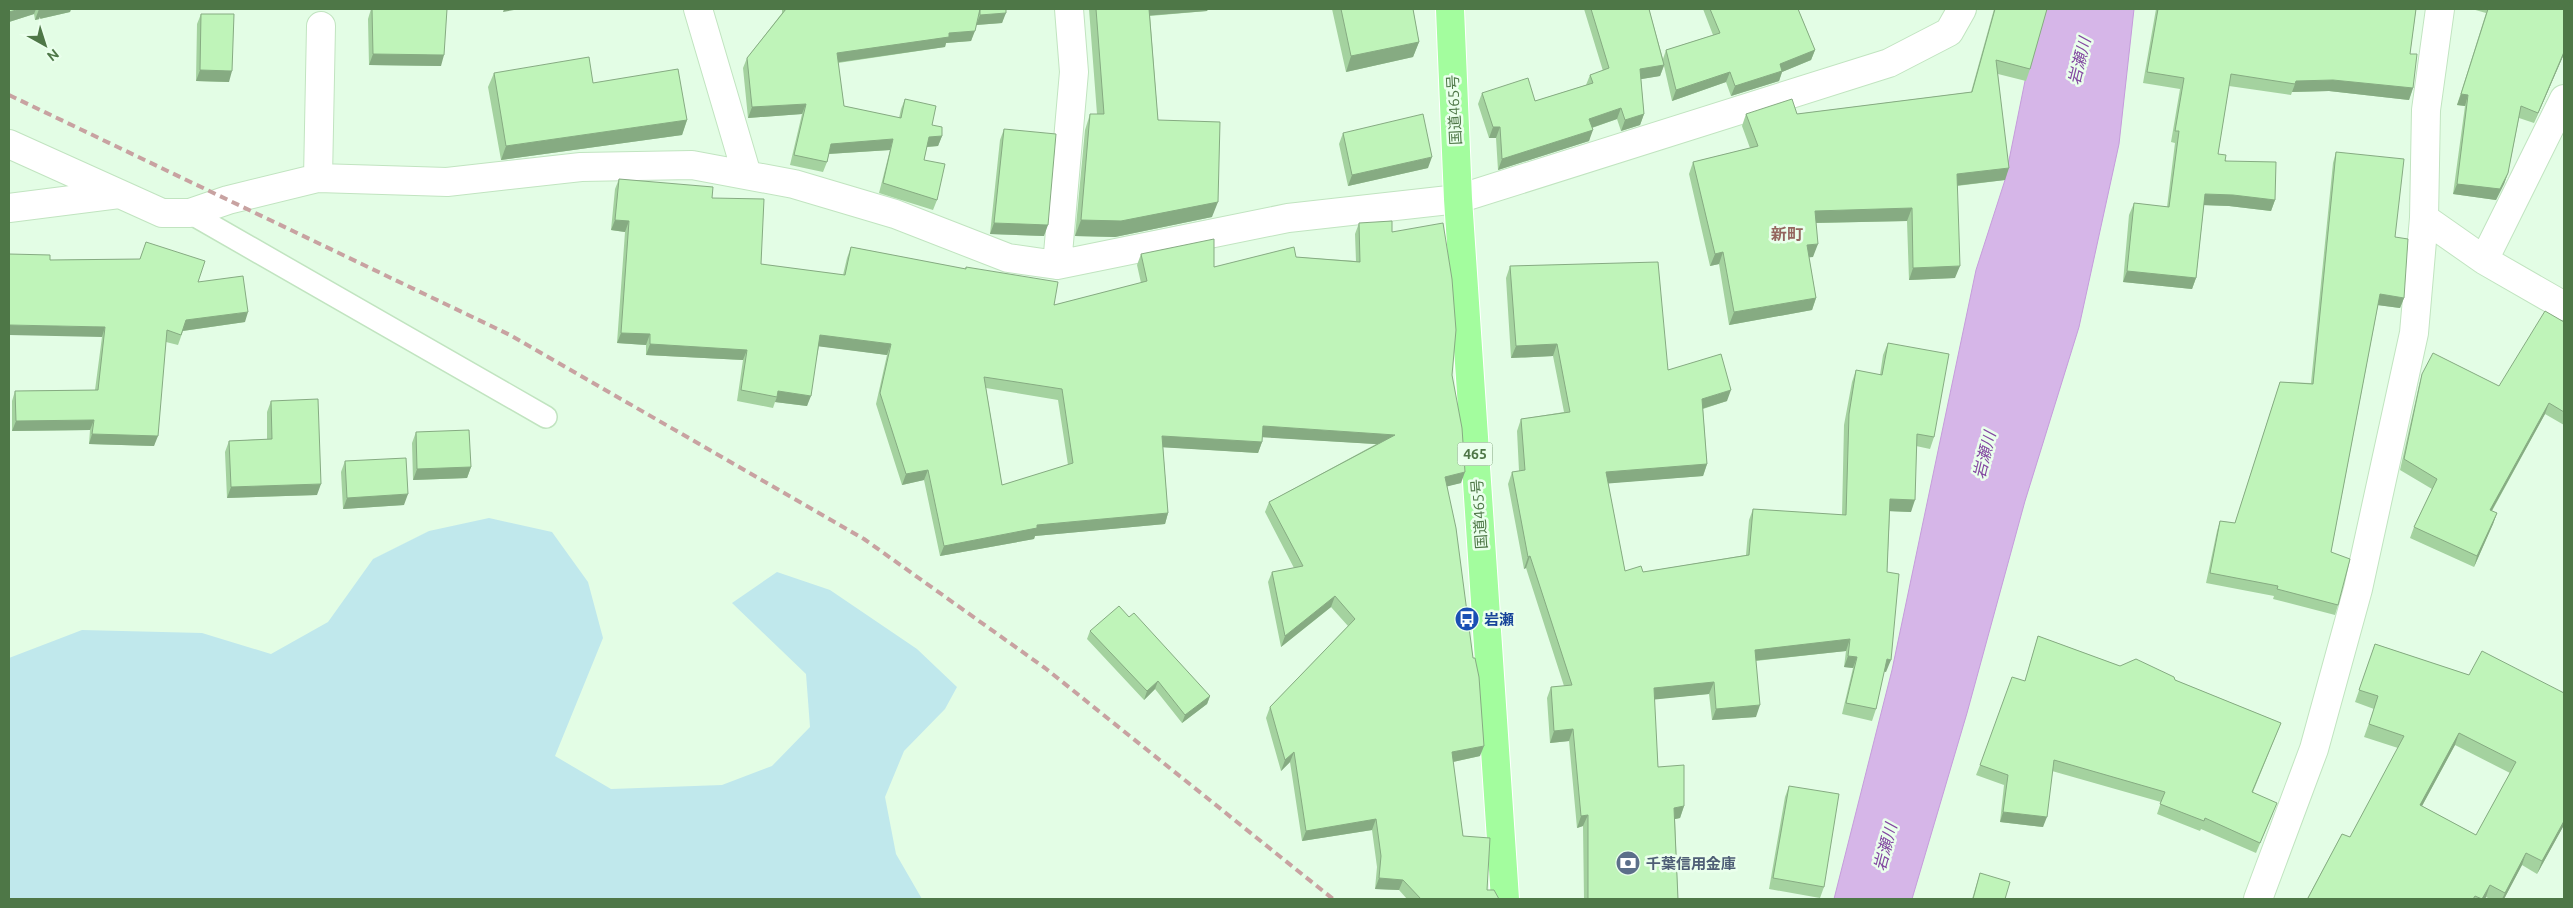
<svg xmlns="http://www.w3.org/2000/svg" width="2573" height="908" font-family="Ubuntu,'Noto Sans JP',sans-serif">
	<rect width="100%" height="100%" fill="#e3fde5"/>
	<!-- green -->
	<path fill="#c0e8ec" d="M489,518L552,532L588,582L603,638L555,756L611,789L722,785L772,766L810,727L806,674L732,603L777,572L830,590L917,649L957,687L945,709L904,751L885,797L896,854L922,899H9V658L82,630L202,633L271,654L328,622L373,559L429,531Z"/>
	<!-- water -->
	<path fill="#d6b6e8" stroke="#c59cdb" d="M2036,9H2134L2119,144L2079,327L2025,501L1967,713L1912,899H1834L1892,670L1976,270L2005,180L2026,76Z"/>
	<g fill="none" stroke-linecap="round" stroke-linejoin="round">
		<defs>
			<path id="service" d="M190,213L546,417"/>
			<path id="minor" d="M698,9L747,175
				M9,144L162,213H190L228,200L318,178L447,182L581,167L692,165L794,184L895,214L1008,258L1057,265L1288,218L1458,199L1889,63L1949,32L1962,9
				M318,178L321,26
				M9,208L119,194
				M2424,218L2484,260L2564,306
				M2484,260L2564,99
				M1057,265L1074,72L1069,9
				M2258,899L2314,749L2358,589L2414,333L2424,218L2426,110L2440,9"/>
			<path id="trunk" d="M1450,9L1458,199L1505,899"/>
		</defs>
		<!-- service casing -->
		<use href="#service" stroke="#c1e4c0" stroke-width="24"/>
		<!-- minor casing -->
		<use href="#minor" stroke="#c1e4c0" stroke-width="30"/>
		<!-- trunk casing -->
		<use href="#trunk" stroke="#fff" stroke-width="30"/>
		<!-- service -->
		<use href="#service" stroke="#fff" stroke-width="21"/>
		<!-- minor -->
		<use href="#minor" stroke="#fff" stroke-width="28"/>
		<!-- trunk -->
		<use href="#trunk" stroke="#a3fd9e" stroke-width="28"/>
		<!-- rail -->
		<path stroke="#c8a2a1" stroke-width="4" stroke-dasharray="8 5" stroke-linecap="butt" d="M9,95L510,335L864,539L1045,668L1333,899"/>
	</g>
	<!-- wall -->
	<path fill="#a4d29f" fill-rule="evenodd" d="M9,9H71L70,12L35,20L34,14L9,22Z
		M371,9L441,66L369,65L368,19Z
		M782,9H1006L1002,23L976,25L971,41L946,43L945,47L838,63L844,106L899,118L901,109L905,99L942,136L938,146L927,147L924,160L937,200L933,210L879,193L890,150L829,154L827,162L823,172L790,165L802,114L748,118L743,68L747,58L782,13Z
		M1089,9H1208L1207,11L1150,16L1158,120L1212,217L1115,237L1075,236L1085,130L1090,114H1097Z
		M1332,9H1413L1419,42L1413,57L1346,72Z
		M1584,9H1649L1663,59L1666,50L1713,35L1703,9H1798L1815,50L1811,60L1782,72L1779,81L1731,96L1726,82L1672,101L1664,66L1660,76L1641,79L1644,114L1640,125L1621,131L1617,119L1592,128L1589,141L1498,170L1496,138H1489L1478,104L1482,93L1535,101L1586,85L1590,75L1603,71Z
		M1994,9H2047L2030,69L2026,81L1998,74L2005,180L1957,186L1955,278L1909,280L1907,221L1816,223L1813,257H1809L1816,298L1812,310L1729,325L1719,264L1710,266L1689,174L1693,162L1750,148L1742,126L1746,114H1797L1971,92Z
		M2156,9H2416L2410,54L2413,88L2409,100L2329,91L2292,92L2291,95L2229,86L2218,154L2275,200L2271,211L2229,206L2204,205L2196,278L2192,289L2123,282L2129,215L2134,203L2167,207L2175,143L2171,142L2180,89L2143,83Z
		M2472,9H2564V54L2534,123L2519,118L2508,173L2504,184L2496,200L2453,194L2465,106L2457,105L2486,13Z
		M201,14L229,82L196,81L197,24Z
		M494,73L687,120L682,135L501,160L488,87Z
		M1004,129L1044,236L990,234L1000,140Z
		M1343,133L1428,168L1348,186L1339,144Z
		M2336,152L2395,237L2404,298L2400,308L2378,305L2331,552L2338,605L2335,615L2273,599L2274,596L2206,583L2217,531L2220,521L2235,523L2280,382L2311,383L2333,163Z
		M619,179L712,198L761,264L843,275L847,258L851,247L965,269L966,267L1054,305L1141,283L1137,265L1141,254L1214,267L1296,257L1356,261L1355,234L1359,223L1392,232L1452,375L1461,483L1447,486L1480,756L1453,762L1463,836L1487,890L1499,899H1407L1399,890L1375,889L1377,867L1372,830L1302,841L1290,762L1281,771L1266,718L1270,707L1348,626L1331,607L1281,647L1268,582L1272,572L1294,568L1265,512L1269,502L1376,444L1262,437V442L1258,453L1163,447L1168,513L1165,524L1035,536L1034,539L940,556L924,480L902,485L876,404L887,355L819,346L807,406L775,402L773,408L737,401L743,360L646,355V345L617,343L625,232L611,230L615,189ZM986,388L1058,400L1068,465L1002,485Z
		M146,242L198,282L245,322L183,331L178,345L166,342L154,446L89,444L90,430L12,431V401L15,391L95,390L102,337L50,260L140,259Z
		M1510,266L1668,370L1727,401L1703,409L1707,464L1703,476L1608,483L1625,571L1643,572L1746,555L1749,520L1753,509L1842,515L1844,425L1852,382L1856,370L1880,375L1883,355L1888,343L1934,437L1930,449L1916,446L1911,512L1890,511L1887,572L1886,672L1884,671L1876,709L1872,721L1842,714L1853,668L1844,667L1846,651L1756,661V717L1712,720L1709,694L1654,699L1658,767L1684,806L1680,818L1675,819L1678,899H1584L1583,826L1577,828L1569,741L1550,743L1547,698L1551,687L1564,686L1526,568L1524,569L1508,484L1512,472L1519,471L1517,431L1521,419L1564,412L1553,356L1511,358L1506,278Z
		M2564,322V425L2545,414L2492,511L2497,513L2493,524L2474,567L2410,538L2414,527L2432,489L2400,470L2419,385L2422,374L2499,386Z
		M271,401L317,495L227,498L225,452L229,441L267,439V412Z
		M416,432L471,467L467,478L413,480L412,443Z
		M345,461L404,505L343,509L341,472Z
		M1129,617L1210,696L1207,704L1182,723L1155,689L1144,700L1087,639L1090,631Z
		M2038,636L2120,666L2175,680L2281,723L2253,792L2273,813L2256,853L2201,829L2200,831L2157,814L2161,802L2052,771L2043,827L2000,822L2004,785L1976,775L1980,765L2025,681Z
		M2375,644L2469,675L2564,825L2537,874L2522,865L2504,899H2490L2486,897L2485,899H2307L2342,834L2350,837L2398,748L2364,737L2374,709L2355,702ZM2455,745L2510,773L2476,835L2422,806Z
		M1789,786L1824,887L1820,898L1769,889L1785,797Z
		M1980,873L2005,899H1972Z"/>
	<!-- shaded-wall -->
	<path fill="#86ab82" d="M20,9H36L34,14L9,22V12Z
		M39,9H71L70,12L35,20Z
		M504,9H520L503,12Z
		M1145,9H1208L1207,11L1143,16Z
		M1006,13L1002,23L976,25L980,15Z
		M975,31L971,41L946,43L945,47L833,63L837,53L949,33Z
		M1419,42L1413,57L1346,72L1351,56Z
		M1815,50L1811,60L1782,72L1779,81L1731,96L1735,86L1780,64Z
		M2564,52V54L2534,123L2538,113Z
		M373,54L444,55L441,66L369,65Z
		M1664,65L1660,76L1636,80L1640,69Z
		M200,70L232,71L229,82L196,81Z
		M1730,72L1726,82L1672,101L1676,90Z
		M2333,80L2413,88L2409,100L2329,91L2292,92L2295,84L2296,81Z
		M2461,94L2468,95L2465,106L2457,105Z
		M806,104L802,114L748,118L752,107Z
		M1621,108L1617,119L1585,130L1589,119Z
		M1644,114L1640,125L1621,131L1625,120Z
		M687,120L682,135L501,160L506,146Z
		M1493,127H1500L1496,138H1489Z
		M1593,130L1589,141L1498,170L1502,159Z
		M942,136L938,146L925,147L929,137Z
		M893,139L890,150L827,154L831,144Z
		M1432,157L1428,168L1348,186L1352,175Z
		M2009,168L2005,180L1953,186L1957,174Z
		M2508,173L2504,184L2496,200L2453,194L2457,184Z
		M2205,194L2233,195L2275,200L2271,211L2229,206L2201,205Z
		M1218,202L1212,217L1115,237L1075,236L1081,220Z
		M1912,208L1907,221L1811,223L1815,211Z
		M615,220L629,221L625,232L611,230Z
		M994,223L1048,225L1044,236L990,234Z
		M1818,244L1813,257L1803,258L1807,245Z
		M1723,252L1719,264L1710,266L1715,254Z
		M1960,266L1955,278L1909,280L1913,268Z
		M2127,271L2196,278L2192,289L2123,282Z
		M2380,294L2404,298L2400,308L2377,305Z
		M1816,298L1812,310L1729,325L1734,312Z
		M248,312L245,322L182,331L186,320Z
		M9,325L105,327L102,337L9,335Z
		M621,333L650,334L646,345L617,343Z
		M820,335L891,344L887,355L816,346Z
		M650,344L747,350L743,360L646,355Z
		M1557,344L1553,356L1511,358L1516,346Z
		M1731,390L1727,401L1698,410L1702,399Z
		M778,391L811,396L807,406L775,402L777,397Z
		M2549,403L2545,414L2486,521L2490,510Z
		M94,420L90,430L12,431L16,421Z
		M1263,426L1395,435L1391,445L1259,437Z
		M92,434L158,436L154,446L89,444Z
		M1162,436L1262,442L1258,453L1158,447Z
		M1707,464L1703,476L1602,484L1606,472Z
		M471,467L467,478L413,480L417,469Z
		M928,470L924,480L902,485L906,474Z
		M1465,472L1461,483L1441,488L1445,477Z
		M321,484L317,495L227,498L231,487Z
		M408,494L404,505L343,509L347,498Z
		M1890,499L1915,500L1911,512L1886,511Z
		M1168,513L1165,524L1035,536L1034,539L940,556L944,546L1037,525Z
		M2497,513L2493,524L2474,567L2477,556Z
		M1530,556L1526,568L1524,569L1528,557Z
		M1335,596L1331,607L1281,647L1285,636Z
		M1850,639L1846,651L1751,661L1755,650Z
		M1848,656L1857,657L1853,668L1844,667Z
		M1887,659L1891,660L1886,672L1882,671Z
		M1158,681L1155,689L1144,700L1147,691Z
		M1714,682L1709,694L1650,700L1654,688Z
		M1210,696L1207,704L1182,723L1185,715Z
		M1760,705L1756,717L1712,720L1716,709Z
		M1573,729L1569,741L1550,743L1554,731Z
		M2459,733L2455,745L2416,817L2420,805Z
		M1484,746L1480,756L1448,763L1452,752Z
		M1294,752L1290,762L1281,771L1285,760Z
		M1684,806L1680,818L1670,820L1674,808Z
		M2003,812L2047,817L2043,827L2000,822Z
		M1588,815L1583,826L1577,828L1581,816Z
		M1376,819L1372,830L1302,841L1306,831Z
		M2564,821V825L2537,874L2542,861Z
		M2526,853L2522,865L2504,899H2502L2505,893Z
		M1379,878L1403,880L1399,890L1375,889Z
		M2490,885L2486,897L2485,899H2482Z"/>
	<!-- building -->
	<path fill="#bff4b9" stroke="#86ab82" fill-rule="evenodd" d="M9,9H20L9,12Z
		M372,9H447L444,55L373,54Z
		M786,9H1006V13L980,15V9L975,31L949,33V37L837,53L844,106L901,118L905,99L936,106L932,125L942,127V136L929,137L924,160L945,164L937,200L883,183L893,139L831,144L827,162L794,155L806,104L752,107L747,58Z
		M1096,9H1149L1158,120L1220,122L1218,202L1121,221L1081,220L1090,114H1104Z
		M1341,9H1413L1419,42L1351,56Z
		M1591,9H1649L1664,65L1640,69L1644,114L1625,120L1621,108L1589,119L1593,130L1502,159L1500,127H1493L1482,93L1528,78L1535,101L1593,83L1590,75L1609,68Z
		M1710,9H1798L1815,50L1780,64L1782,71L1735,86L1730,72L1676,90L1666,50L1720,33Z
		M1995,9H2047L2030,69L1996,60L2009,168L1957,174L1960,266L1913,268L1912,208L1815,211L1818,244L1807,245L1816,298L1734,312L1723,252L1715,254L1693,162L1758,146L1746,114L1792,99L1797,114L1972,92Z
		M2158,9H2416L2410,54H2417L2413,88L2333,80L2296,81L2295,84L2231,74L2218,154L2226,155L2225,161L2276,162L2275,200L2233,195L2205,194L2196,278L2127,271L2134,203L2169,207L2179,131H2175L2184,78L2147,72Z
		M2488,9H2564V52L2538,113L2521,106L2508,173L2500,189L2457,184L2468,95L2461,94Z
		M201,14H234L232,71L200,70Z
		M589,57L593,83L678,69L687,120L506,146L494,73Z
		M1423,114L1432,157L1352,175L1343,133Z
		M1004,129L1056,134L1048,225L994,223Z
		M2336,152L2404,159L2395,237L2408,239L2404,298L2380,294L2331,552L2350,559L2338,605L2277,589L2278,586L2210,573L2220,521L2235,523L2280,382L2313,384Z
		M619,179L713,187L712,198L764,199L761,264L845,275L851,247L966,269V267L1058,282L1054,305L1147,281L1141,254L1214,239V267L1294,247L1296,257L1360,262L1359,223L1392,221V232L1443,223L1452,279L1456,330L1452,375L1462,428L1465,472L1445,477L1456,528L1473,658H1475L1479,677L1484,746L1452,752L1463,836L1490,838L1487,890H1494L1499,899H1421L1403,880L1379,878L1381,856L1376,819L1306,831L1294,752L1285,760L1270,707L1355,619L1335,596L1285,636L1272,572L1303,566L1269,502L1395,435L1263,426L1262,442L1162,436L1168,513L1037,525V528L944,546L928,470L906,474L880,393L891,344L820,335L811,396L778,391L777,397L741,390L747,350L650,344V334L621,333L629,221L615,220ZM984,377L1062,389L1073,463L1002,485Z
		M146,242L205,261L198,282L243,276L248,312L186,320L181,335L167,330L158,436L92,434L94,420L16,421L15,391L98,390L105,327L9,325V254L50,255V260L140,259Z
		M1658,262L1668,370L1721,354L1731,390L1702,399L1707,464L1606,472L1625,571L1641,566L1643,572L1749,555L1753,509L1846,515L1849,414L1856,370L1882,375L1888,343L1949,354L1934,437L1917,434L1915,500L1890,499L1887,572L1899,574L1891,660L1887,659L1876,709L1846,703L1857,657L1848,656L1850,639L1755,650L1760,705L1716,709L1714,682L1654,688L1658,767L1684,765V806L1674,808L1678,899H1588V815L1581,816L1573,729L1554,731L1551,687L1572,685L1530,556L1528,557L1512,472L1525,470L1521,419L1570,412L1557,344L1516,346L1510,266Z
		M2545,311L2564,322V412L2549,403L2490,510L2497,513L2477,556L2414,527L2437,479L2404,459L2422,374L2433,353L2499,386Z
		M318,399L321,484L231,487L229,441L272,439L271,401Z
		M469,430L471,467L417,469L416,432Z
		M406,458L408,494L347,498L345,461Z
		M1119,606L1129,617L1134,613L1210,696L1185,715L1158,681L1147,691L1090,631Z
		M2038,636L2120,666L2136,659L2174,677L2175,680L2281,723L2252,792L2277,803L2260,843L2205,818L2204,821L2160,804L2165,792L2054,760L2047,817L2003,812L2008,775L1980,765L2012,677L2025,681Z
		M2375,644L2469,675L2482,651L2564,693V821L2542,861L2526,853L2505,893L2490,885L2482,899L2475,896L2473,899H2310L2308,898L2342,834L2350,837L2404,736L2369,724L2378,696L2359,690ZM2459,733L2516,762L2476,835L2420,805Z
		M1789,786L1839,794L1824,887L1773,878Z
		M1980,873L2010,882L2005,899H1973Z"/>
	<!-- icons -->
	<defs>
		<symbol id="bus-disc" viewBox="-11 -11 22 22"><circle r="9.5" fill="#1a4fb4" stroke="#eaffec"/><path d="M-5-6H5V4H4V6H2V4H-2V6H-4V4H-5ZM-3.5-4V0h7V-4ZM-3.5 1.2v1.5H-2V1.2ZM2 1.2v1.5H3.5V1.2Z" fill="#fff"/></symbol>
		<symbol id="bank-disc" viewBox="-11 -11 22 22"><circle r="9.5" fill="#5c6f8a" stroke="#eaffec"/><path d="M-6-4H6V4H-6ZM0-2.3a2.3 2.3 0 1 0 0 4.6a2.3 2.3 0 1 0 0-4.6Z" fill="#fff"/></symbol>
	</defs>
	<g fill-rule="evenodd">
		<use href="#bus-disc" x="1453" y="605" width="28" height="28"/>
		<use href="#bank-disc" x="1614" y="849" width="28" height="28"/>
	</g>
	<g text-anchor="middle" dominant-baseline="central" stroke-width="5" stroke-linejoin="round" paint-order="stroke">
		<!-- shield labels -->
		<rect fill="#eaffec" stroke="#7da078" stroke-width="1" x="1457.5" y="442.5" width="35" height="23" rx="4"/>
		<g font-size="14" font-weight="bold" fill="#4e7747">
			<text x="1475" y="454">465</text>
		</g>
		<!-- street labels -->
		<g font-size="15" fill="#4e7747" stroke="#eaffec">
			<text transform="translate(1454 110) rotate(-93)">国道465号</text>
			<text transform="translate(1479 514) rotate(-94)">国道465号</text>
		</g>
		<!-- transit labels -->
		<g font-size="15" font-weight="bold" fill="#164399" stroke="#eaffec" text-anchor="start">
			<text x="1484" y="619">岩瀬</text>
		</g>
		<!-- service labels -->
		<g font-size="15" font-weight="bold" fill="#4e5e75" stroke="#eaffec" text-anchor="start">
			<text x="1646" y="863">千葉信用金庫</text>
		</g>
		<!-- water labels -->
		<g font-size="16" font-style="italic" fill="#8348a1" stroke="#eaffec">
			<text transform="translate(2079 61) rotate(-76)">岩瀬川</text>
			<text transform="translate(1984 455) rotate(-76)">岩瀬川</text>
			<text transform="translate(1885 847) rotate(-75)">岩瀬川</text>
		</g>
		<!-- neighbourhood labels -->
		<g font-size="16" font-weight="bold" fill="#94665e" stroke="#eaffec">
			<text x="1787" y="234">新町</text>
		</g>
	</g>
	<!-- border -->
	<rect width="2573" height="908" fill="none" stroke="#4e7747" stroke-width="20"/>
	<!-- north arrow -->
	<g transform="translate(45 45) rotate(141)" stroke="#eaffec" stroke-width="4" paint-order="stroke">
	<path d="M0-4L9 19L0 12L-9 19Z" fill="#4e7747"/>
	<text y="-8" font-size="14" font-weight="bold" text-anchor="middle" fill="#4e7747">N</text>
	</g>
</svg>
